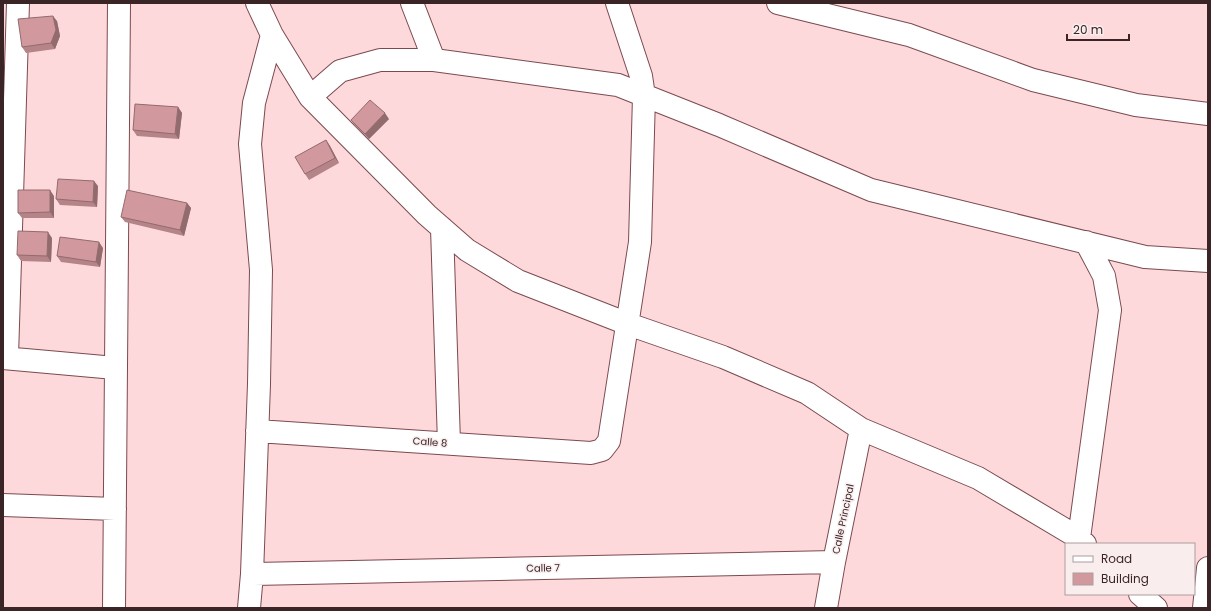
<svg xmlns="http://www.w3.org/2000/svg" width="1211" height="611" font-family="Poppins,sans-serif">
	<rect width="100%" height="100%" fill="#fdd9db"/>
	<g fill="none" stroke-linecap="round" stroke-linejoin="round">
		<defs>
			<path id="minor" d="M257,3L272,35L310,97L427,215L467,250L518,281L628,324L723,357L807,393L861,429L978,478L1079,538L1085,544
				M412,3L434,60
				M778,3L909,35L1033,80L1136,105L1208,114
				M310,97L340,71L380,60H434L618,85L719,125L871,190L1145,257L1208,261
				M442,228L449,443
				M7,357L18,3
				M3,358L115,368
				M257,431L591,453L602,450L609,441L640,242L644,96L641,76L617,3
				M3,505L115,509
				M1079,538L1110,310L1104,276L1086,242
				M252,574L834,562
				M1140,594L1156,608
				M114,608L119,3
				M249,608L252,574L259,384L261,270L250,144L254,103L272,35
				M826,608L834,562L861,429
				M1204,608L1208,568"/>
		</defs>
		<!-- minor casing -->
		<use href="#minor" stroke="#7b4a4f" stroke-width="24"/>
		<!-- minor -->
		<use href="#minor" stroke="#fff" stroke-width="22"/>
	</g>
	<!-- wall -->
	<path fill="#b48488" d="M57,21L60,36L55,49L26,53L22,47Z
		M178,107L182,113L179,139L137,136L133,130Z
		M389,119L369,139L355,126L351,120Z
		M326,140L330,146L339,163L309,180L305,174Z
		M98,186L97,207L60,205L56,199Z
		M54,196V218H22L18,213Z
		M187,203L191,208L184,236L125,222L121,217Z
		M52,238L51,262L21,261L17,255Z
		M103,248L100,267L61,262L57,256Z"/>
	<!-- shaded-wall -->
	<path fill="#926b6f" d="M53,16L57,21L60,36L55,49L51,43Z
		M178,107L182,113L179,139L175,134Z
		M385,113L389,119L369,139L365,134Z
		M326,140L330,146L339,163L335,158Z
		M94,181L98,186L97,207L93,202Z
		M50,190L54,196V218L50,212Z
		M187,203L191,208L184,236L180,230Z
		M48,232L52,238L51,262L47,256Z
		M99,242L103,248L100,267L96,262Z"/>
	<!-- building -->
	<path fill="#d1999e" stroke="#926b6f" d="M53,16L56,30L51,43L22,47L18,19Z
		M370,100L385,113L365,134L351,120Z
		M135,104L178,107L175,134L133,130Z
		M326,140L335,158L305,174L295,157Z
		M58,179L94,181L93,202L56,199Z
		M18,190H50V212L18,213Z
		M127,190L187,203L180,230L121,217Z
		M18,231L48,232L47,256L17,255Z
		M60,237L99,242L96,262L57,256Z"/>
	<g text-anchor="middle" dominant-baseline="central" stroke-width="3" stroke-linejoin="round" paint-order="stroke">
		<!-- street labels -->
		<g font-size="10" fill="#3a2426" stroke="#f9eded">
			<text transform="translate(430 442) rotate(4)">Calle 8</text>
			<text transform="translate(843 519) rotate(-78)">Calle Principal</text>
			<text transform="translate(543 568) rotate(-1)">Calle 7</text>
		</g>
	</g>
	<!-- border -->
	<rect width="1211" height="611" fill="none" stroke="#3a2426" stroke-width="8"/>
	<!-- legend -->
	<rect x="1065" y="543" width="130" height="52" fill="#f9eded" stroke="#ad9d9d"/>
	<rect x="1073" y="556" width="20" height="6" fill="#ffffff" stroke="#ad9d9d"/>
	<text x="1101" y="563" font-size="12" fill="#3a2426">Road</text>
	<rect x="1073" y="573" width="20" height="12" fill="#d1999e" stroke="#ad9d9d"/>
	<text x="1101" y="583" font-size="12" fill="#3a2426">Building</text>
	<!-- scale -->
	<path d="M1067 34v6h62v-6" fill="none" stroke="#3a2426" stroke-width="2"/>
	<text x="1073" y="34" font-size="12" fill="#3a2426" stroke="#f9eded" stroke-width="3" paint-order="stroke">20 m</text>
</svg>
